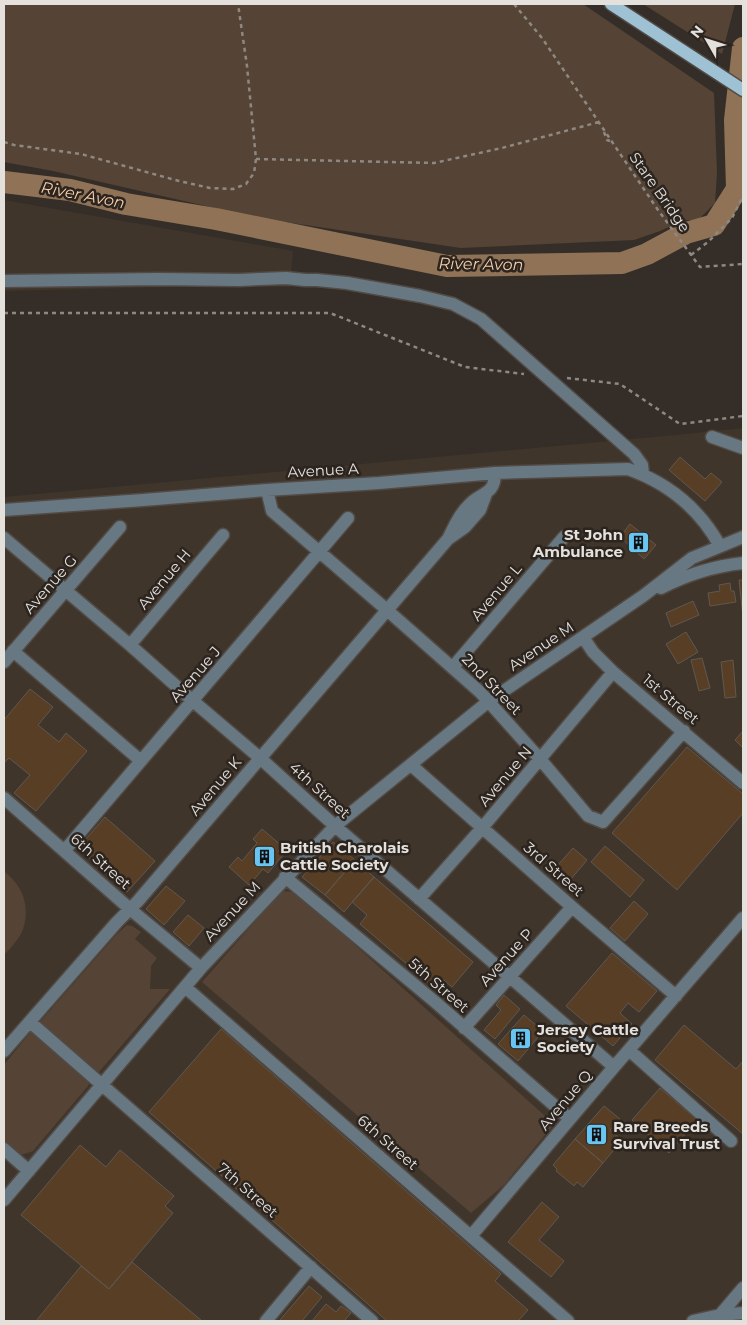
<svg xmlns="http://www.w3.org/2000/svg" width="747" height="1325" font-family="Montserrat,sans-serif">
	<rect width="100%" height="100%" fill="#352e28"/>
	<!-- built -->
	<path fill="#40352a" d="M4,200L293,251L290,287L206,286L4,291Z
		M743,428V1321H4V497L686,434Z"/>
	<!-- green -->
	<path fill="#554435" d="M4,4H583L714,93L717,173L715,203L698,220H684L660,231L634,240L461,248L258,218L53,171L4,162Z
		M643,4H735L722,54Z
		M4,871C8,875 12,878 15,882C27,896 29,917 21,934C16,942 10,949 4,955Z
		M282,891L292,892L307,902L554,1124L504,1185L471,1213L202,982Z
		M127,925L132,926L141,932L135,939L157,958L151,966L150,989H170L99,1072L96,1073L39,1023L117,934Z
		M32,1030L90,1080L88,1086L33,1151C18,1157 15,1155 4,1145V1065Z"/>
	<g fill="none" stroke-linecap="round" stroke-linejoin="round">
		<!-- river -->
		<path stroke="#907357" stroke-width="22" d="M4,182L70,190L126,204L216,219L447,266L622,263L647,254L686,233L714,225L737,189L735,120L743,48"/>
	</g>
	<!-- building -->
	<path fill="#583e24" stroke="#5f5851" d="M680,457L705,479L711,473L722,482L705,501L669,470Z
		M630,524L656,545L644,559L620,537Z
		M739,580H743V617Z
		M730,583L731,591H734L736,602L710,606L708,593L720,591L719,585Z
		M693,601L699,615L671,627L666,613Z
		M686,632L698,652L678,664L666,644Z
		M702,658L710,688L699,691L691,660Z
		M733,660L736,697L725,698L721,662Z
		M30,689L53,707L38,725L59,742L66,733L87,751L36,811L14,793L30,775L9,758L4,763V720Z
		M743,731V748L735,740Z
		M687,747L743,794V813L677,890L612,833Z
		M105,817L155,861L127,892L78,848Z
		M262,829L282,846L278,851L283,855L268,873L263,869L249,885L229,867L238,857L242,861L257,843L253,839Z
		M333,842L355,860L325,895L302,877Z
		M605,846L644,880L630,897L591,862Z
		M573,848L587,860L566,885L551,873Z
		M355,860L374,877L344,912L325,895Z
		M374,877L473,962L452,987L444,980L436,989L360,924L367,915L352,902Z
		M166,886L185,901L164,925L146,909Z
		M634,901L648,914L625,941L610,928Z
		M188,915L204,928L189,946L173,932Z
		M612,953L657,991L639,1012L628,1003L620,1013L632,1024L613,1046L566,1006Z
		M504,995L520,1009L495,1039L484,1030L501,1010L496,1005Z
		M524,1015L543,1031L518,1061L498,1044Z
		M684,1025L736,1069L743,1061V1134L655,1060Z
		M221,1029L501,1274L495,1281L528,1310L518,1321H387L149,1112Z
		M660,1088L697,1120L669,1153L632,1120Z
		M604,1106L620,1119L610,1130L622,1140L603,1163L575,1139Z
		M575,1139L603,1163L583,1187L577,1182L574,1186L556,1171L557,1169L553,1165Z
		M80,1145L106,1167L120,1150L174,1196L165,1206L173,1213L109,1289L21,1215Z
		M542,1202L559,1217L539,1240L564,1261L551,1277L508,1242Z
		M132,1262L202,1321H36L81,1266L109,1289Z
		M309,1286L322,1297L302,1321H279Z
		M326,1304L336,1312L341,1306L351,1313L344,1321H312Z"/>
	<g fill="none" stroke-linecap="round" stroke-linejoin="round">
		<defs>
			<path id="minor" d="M4,281L158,279L239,280L286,278L305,280H317L347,283L420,296L453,304L481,319L634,454L642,465L643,474
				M712,437L743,448
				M267,490L272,511L387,610L480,692L540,759L588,816L603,822L684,731
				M4,510L143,500L267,490L379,483L495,473L628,469C668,483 699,508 720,546
				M4,538L130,645L193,701L260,758L335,826L614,1067
				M448,539L465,527L480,510L486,494
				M661,588C686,575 715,566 743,563
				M583,637L593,652L613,672L743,783
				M130,645L223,535
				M13,651L141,761
				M4,662L120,527
				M453,667L564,537
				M411,765L572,907L676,996
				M4,798L130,909L201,968
				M65,850L348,518
				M285,877L434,1001L570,1119
				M419,899L482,828L613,672
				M185,987L568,1321
				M30,1022L372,1321
				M464,1028L572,907
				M629,1050L731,1141
				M4,1051L117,922L138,901L448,539C454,527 459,515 469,505C480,492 495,496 495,473
				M4,1149L29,1171
				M4,1200L201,968L335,826L489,701L643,596L692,558L743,537
				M471,1236L614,1067L743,918
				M720,1315L743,1288
				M266,1321L311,1267
				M693,1321L720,1315L743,1313"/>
			<path id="major" d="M611,4L743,90"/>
		</defs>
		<!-- minor casing -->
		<use href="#minor" stroke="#514a45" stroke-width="15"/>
		<!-- major casing -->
		<use href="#major" stroke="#514a45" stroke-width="15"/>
		<!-- path -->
		<path stroke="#8e8883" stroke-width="2.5" stroke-dasharray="4 4" stroke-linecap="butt" d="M514,4L542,38L658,210L700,267L743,264
			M604,132L607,140L610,141
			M4,142L14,145L81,154L179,181L210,188L233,189L246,184L254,173L256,159L247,66L238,4
			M256,159L434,163L502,148L599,122
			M691,255L708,242L732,218L743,196
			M4,313H330L465,367L524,374
			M567,378L620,384L680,424L743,416"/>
		<!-- minor -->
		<use href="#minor" stroke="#687882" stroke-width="12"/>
		<!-- major -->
		<use href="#major" stroke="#9ec1d4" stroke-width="12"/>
	</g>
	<!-- icons -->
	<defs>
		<symbol id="building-square" viewBox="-11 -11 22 22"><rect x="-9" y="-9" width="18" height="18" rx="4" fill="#68c4f0" stroke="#2b241f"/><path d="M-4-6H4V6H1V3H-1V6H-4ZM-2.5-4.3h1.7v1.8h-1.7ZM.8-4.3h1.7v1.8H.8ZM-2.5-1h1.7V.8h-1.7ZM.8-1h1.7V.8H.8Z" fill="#111"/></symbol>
	</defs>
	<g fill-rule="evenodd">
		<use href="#building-square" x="626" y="530" width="25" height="25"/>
		<use href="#building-square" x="252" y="844" width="25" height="25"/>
		<use href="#building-square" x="508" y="1026" width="25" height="25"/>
		<use href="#building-square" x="584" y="1122" width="25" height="25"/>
	</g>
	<g text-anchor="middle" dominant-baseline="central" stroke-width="5" stroke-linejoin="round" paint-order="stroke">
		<!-- street labels -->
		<g font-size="15" fill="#e4e0dc" stroke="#2b241f">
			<text transform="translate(660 192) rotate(55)">Stare Bridge</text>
			<text transform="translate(323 470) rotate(-3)">Avenue A</text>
			<text transform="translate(164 579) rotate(-50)">Avenue H</text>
			<text transform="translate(50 584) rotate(-49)">Avenue G</text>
			<text transform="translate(496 592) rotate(-50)">Avenue L</text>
			<text transform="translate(541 646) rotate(-34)">Avenue M</text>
			<text transform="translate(195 674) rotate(-49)">Avenue J</text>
			<text transform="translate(492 684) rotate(46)">2nd Street</text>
			<text transform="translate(671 699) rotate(40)">1st Street</text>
			<text transform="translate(505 776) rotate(-50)">Avenue N</text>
			<text transform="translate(215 786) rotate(-50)">Avenue K</text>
			<text transform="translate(320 790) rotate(42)">4th Street</text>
			<text transform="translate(101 861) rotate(42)">6th Street</text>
			<text transform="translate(554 869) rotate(41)">3rd Street</text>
			<text transform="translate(232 911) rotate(-47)">Avenue M</text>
			<text transform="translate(506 957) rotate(-48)">Avenue P</text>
			<text transform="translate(439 985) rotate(41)">5th Street</text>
			<text transform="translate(565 1100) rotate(-50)">Avenue Q</text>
			<text transform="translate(388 1142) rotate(41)">6th Street</text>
			<text transform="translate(248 1190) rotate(41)">7th Street</text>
		</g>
		<!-- poi labels -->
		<g font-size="15" font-weight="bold" fill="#e4e0dc" stroke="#2b241f" text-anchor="start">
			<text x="623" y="534" text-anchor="end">St John<tspan x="623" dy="17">Ambulance</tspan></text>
			<text x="280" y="847">British Charolais<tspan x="280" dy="17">Cattle Society</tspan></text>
			<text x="537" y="1029">Jersey Cattle<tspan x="537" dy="17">Society</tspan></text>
			<text x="613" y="1126">Rare Breeds<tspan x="613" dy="17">Survival Trust</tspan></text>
		</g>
		<!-- water labels -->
		<g font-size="16" font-style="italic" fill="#f8cfaa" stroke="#2b241f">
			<text transform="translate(83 195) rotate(11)">River Avon</text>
			<text transform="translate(481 264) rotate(1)">River Avon</text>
		</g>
	</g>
	<!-- border -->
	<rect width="747" height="1325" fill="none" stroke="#e4e0dc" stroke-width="10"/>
	<!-- north arrow -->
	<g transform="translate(707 40) rotate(309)" stroke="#2b241f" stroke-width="4" paint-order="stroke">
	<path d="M0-4L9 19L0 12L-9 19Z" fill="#e4e0dc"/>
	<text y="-8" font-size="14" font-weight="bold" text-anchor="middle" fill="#e4e0dc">N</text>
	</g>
</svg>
